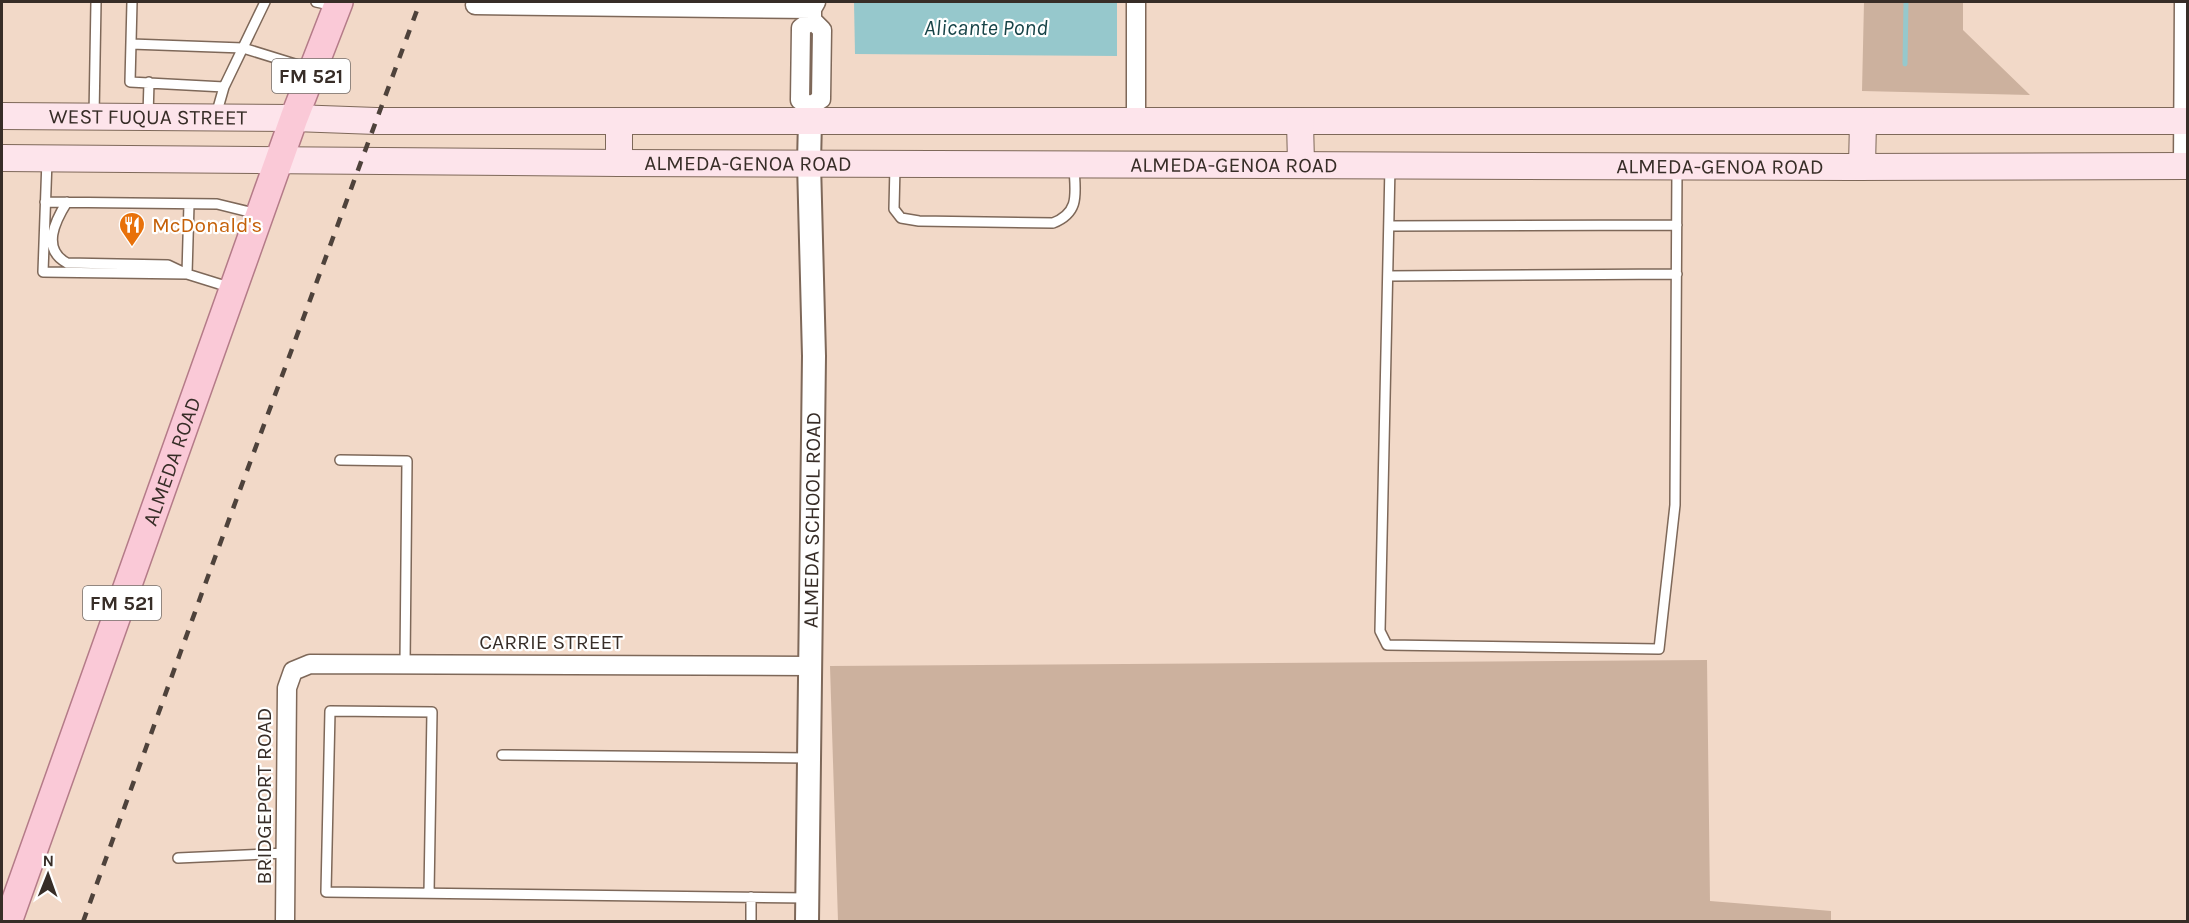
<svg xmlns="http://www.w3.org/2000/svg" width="2189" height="923" font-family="Karla,sans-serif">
	<rect width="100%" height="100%" fill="#f2d9c8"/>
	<!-- green -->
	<path fill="#ccb19e" d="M1864,2H1963V30L2030,95L1862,91Z
		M1707,660L1710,901L1831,911V921H838L830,666Z"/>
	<!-- water -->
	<path fill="#96c8cc" d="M854,2H1117V56L855,54Z"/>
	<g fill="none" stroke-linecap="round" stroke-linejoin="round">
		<!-- stream -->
		<path stroke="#96c8cc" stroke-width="5" d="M1905,64L1906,2"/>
		<defs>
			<path id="service" d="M132,2L130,82L224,87
				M316,2L335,6
				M131,44L243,48L311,69
				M216,115L224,87L265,2
				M94,116L96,2
				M148,116L149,82
				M47,160L43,272L187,274L232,288
				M895,166L894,209L901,218L919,221L1053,223C1081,212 1075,192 1074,167
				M1390,166L1380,631L1387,645L1659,649L1675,505L1677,169
				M45,202L217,204L258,214
				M67,202C55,221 41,249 67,263L168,265L187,274L189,204
				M1389,226L1677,225
				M1388,276L1677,274
				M340,460L407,461L405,664
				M502,755L808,758
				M178,858L286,853
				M429,893L432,712L330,711L326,892L808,898
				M751,922V897"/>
			<path id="minor" d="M475,5L812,9
				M810,106L821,99L822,30L812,20V9L816,2
				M810,106L800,100L801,28L812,20
				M1136,120V2
				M2183,166L2184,2
				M285,922L287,688L293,671L310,664L810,666"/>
			<g id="tertiary">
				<path id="s1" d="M807,922L814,356L809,163L810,120"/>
			</g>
			<g id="secondary">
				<path id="s2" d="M2,116L294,118L376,121H2188"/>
				<path d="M619,121V163"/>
				<path d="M1300,121L1301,164"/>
				<path id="s3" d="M2,158L619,163L1852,167L2188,166"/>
				<path d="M1862,167L1863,121"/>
			</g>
			<g id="primary">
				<path id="s4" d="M8,922L294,118L339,2"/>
			</g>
		</defs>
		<!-- service casing -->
		<use href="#service" stroke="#7e6859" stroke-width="12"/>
		<!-- minor casing -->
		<use href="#minor" stroke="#7e6859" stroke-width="21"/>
		<!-- tertiary casing -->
		<use href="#tertiary" stroke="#7e6859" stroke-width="26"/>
		<!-- secondary casing -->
		<use href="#secondary" stroke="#7e6859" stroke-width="28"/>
		<!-- primary casing -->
		<use href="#primary" stroke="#b47b88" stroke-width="30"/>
		<!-- service -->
		<use href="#service" stroke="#fff" stroke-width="9"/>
		<!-- minor -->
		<use href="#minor" stroke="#fff" stroke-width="18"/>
		<!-- tertiary -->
		<use href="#tertiary" stroke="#fff" stroke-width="22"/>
		<!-- secondary -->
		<use href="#secondary" stroke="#fde4eb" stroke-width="26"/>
		<!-- primary -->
		<use href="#primary" stroke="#fac9d7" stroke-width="27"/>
		<!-- rail -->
		<path stroke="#4e423b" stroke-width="4.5" stroke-dasharray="10 10" stroke-linecap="butt" d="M83,922L203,590L420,2"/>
	</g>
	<!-- icons -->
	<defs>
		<symbol id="restaurant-pin" viewBox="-11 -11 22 30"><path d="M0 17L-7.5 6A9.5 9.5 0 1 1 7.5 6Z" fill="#e8710a" stroke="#fff"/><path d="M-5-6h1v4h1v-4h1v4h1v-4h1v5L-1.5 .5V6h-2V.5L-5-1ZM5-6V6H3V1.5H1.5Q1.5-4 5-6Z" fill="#fff"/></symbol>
	</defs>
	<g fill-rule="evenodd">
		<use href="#restaurant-pin" x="117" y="210" width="30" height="40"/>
	</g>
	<g text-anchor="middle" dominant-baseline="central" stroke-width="4.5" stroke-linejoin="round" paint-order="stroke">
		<!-- shield labels -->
		<g fill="#fff" stroke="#736c68" stroke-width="1.5">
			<rect x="272" y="59" width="78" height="34" rx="4.5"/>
			<rect x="83" y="586" width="78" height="34" rx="4.5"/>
		</g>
		<g font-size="20" font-weight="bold" fill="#372d27">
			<text x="311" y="76">FM 521</text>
			<text x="122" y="603">FM 521</text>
		</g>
		<!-- street labels -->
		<g font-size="21" fill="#372d27" stroke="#fff">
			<text stroke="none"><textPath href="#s2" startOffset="146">WEST FUQUA STREET</textPath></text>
			<text stroke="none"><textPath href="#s3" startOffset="746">ALMEDA-GENOA ROAD</textPath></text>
			<text stroke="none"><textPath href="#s3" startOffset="1232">ALMEDA-GENOA ROAD</textPath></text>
			<text stroke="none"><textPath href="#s3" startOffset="1718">ALMEDA-GENOA ROAD</textPath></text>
			<text stroke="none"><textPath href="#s4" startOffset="489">ALMEDA ROAD</textPath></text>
			<text stroke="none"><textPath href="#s1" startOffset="402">ALMEDA SCHOOL ROAD</textPath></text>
			<text x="551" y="642">CARRIE STREET</text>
			<text transform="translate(264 796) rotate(-90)">BRIDGEPORT ROAD</text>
		</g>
		<!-- food labels -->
		<g font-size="21" fill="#c56008" stroke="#fff" text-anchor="start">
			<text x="152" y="225">McDonald's</text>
		</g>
		<!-- water labels -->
		<g font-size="22" font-style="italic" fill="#174448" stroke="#fff">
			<text x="986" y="28">Alicante Pond</text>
		</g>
	</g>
	<!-- border -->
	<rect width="2189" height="923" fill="none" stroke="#372d27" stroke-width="6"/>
	<!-- north arrow -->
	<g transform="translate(48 875) rotate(1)" stroke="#ffffff" stroke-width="4.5" paint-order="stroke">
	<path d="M0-4.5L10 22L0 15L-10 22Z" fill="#372d27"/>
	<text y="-9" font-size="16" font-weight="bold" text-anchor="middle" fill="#372d27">N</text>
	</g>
</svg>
